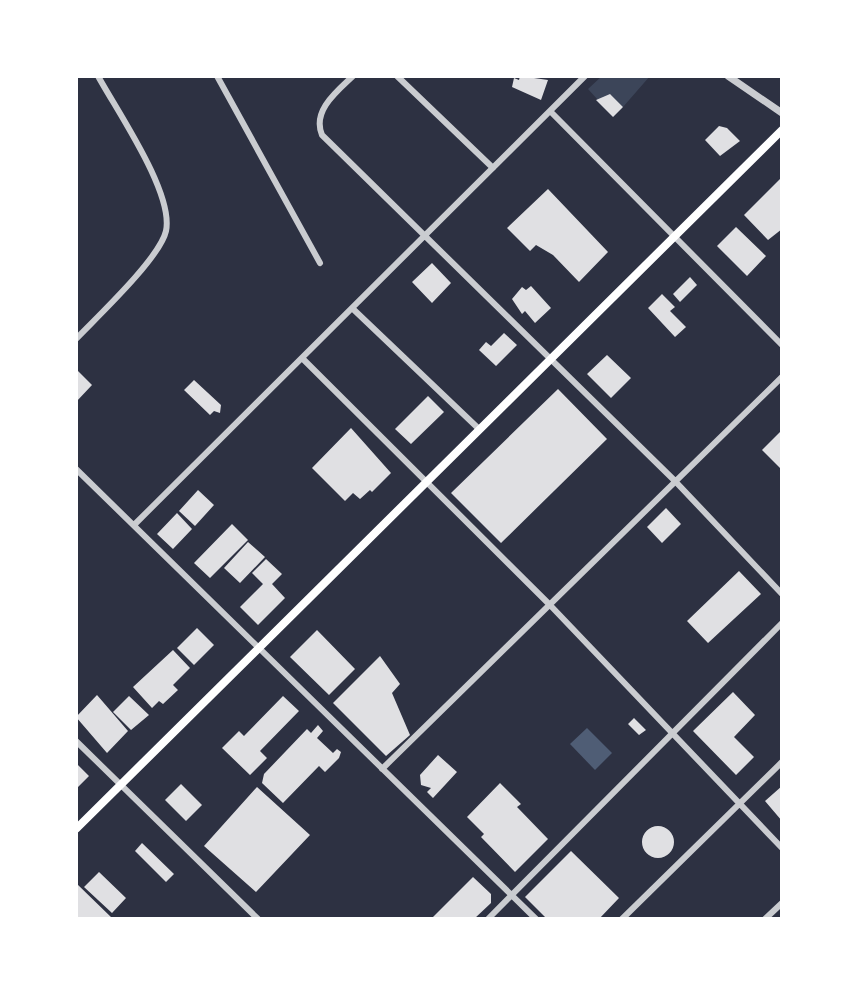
<svg xmlns="http://www.w3.org/2000/svg" width="858" height="995" font-family="Ubuntu,sans-serif">
	<rect width="100%" height="100%" fill="#2d3142"/>
	<!-- green -->
	<path fill="#3c4559" d="M602,76H650L623,107L610,95L598,100L588,89Z"/>
	<!-- water -->
	<path fill="#4f5d75" d="M587,728L612,753L595,770L570,744Z"/>
	<!-- building -->
	<path fill="#e0e0e3" d="M520,76L548,80L541,100L512,87L514,78L519,80Z
		M610,94L623,107L613,117L596,100Z
		M719,126L727,128L740,141L720,156L705,140Z
		M782,177V229L768,240L744,215Z
		M548,189L608,252L579,282L553,255L536,245L530,251L507,228Z
		M736,227L766,256L747,276L717,246Z
		M432,263L451,283L432,303L412,282Z
		M690,277L697,285L680,302L673,294Z
		M531,286L551,308L535,323L525,311L522,314L512,299L522,287L526,290Z
		M662,294L675,307L670,311L686,327L675,337L648,308Z
		M504,333L517,345L496,366L479,350L486,342L491,346Z
		M607,355L631,378L611,398L587,374Z
		M76,369L92,385L76,402Z
		M194,380L221,405L220,413L214,411L210,415L184,390Z
		M558,389L607,439L501,543L451,493Z
		M428,396L444,412L411,444L395,429Z
		M351,428L391,473L372,492L370,490L360,499L353,493L345,501L312,468Z
		M782,430V470L762,450Z
		M198,490L214,505L195,526L179,511Z
		M666,508L681,524L662,543L647,527Z
		M177,513L192,529L173,549L157,534Z
		M232,524L248,540L210,578L194,563Z
		M248,542L265,557L240,583L224,568Z
		M266,559L282,574L272,584L285,598L258,625L240,607L263,584L252,573Z
		M739,571L761,594L708,643L687,621Z
		M197,628L214,645L194,665L177,648Z
		M317,630L355,669L329,695L290,657Z
		M173,650L190,668L173,685L178,690L163,704L159,701L152,708L133,687Z
		M380,656L400,684L392,693L410,735L386,756L333,703Z
		M733,692L755,715L734,737L754,757L736,775L693,731Z
		M97,695L128,731L107,753L76,717Z
		M129,696L149,715L131,730L113,712Z
		M283,696L299,711L260,751L267,758L250,775L222,748L239,731L244,736Z
		M634,718L646,730L639,735L628,724Z
		M318,725L323,731L317,738L333,753L337,749L341,752L339,758L325,772L319,766L283,803L262,783L264,774L307,729L311,733Z
		M438,755L457,772L433,798L427,792L431,788L421,785L420,775Z
		M76,763L89,776L76,789Z
		M500,783L521,804L517,807L548,839L515,872L481,837L484,834L467,817Z
		M181,784L202,805L186,821L165,800Z
		M782,786V821L765,801Z
		M257,787L310,835L256,892L204,846Z
		M642 842a16 16 0 1 1 32 0a16 16 0 1 1-32 0Z
		M142,843L174,874L166,882L135,851Z
		M571,851L619,898L599,919H547L525,897Z
		M99,872L126,898L112,913L84,887Z
		M473,877L491,894V903L474,919H431Z
		M76,883L113,919H76Z"/>
	<g fill="none" stroke-linecap="round" stroke-linejoin="round">
		<!-- minor -->
		<path stroke="#caccd0" stroke-width="6" d="M217,76L320,263
			M353,76C336,92 312,111 322,135L674,480L782,594
			M397,76L493,168
			M550,111L782,345
			M352,308L479,429
			M76,339C97,317 160,258 166,231C174,193 117,111 98,76
			M302,358L549,604L782,848
			M76,469L536,919
			M134,525L585,76
			M76,741L258,919
			M382,769L782,377
			M488,919L782,623
			M622,919L782,762
			M765,919L782,903"/>
		<!-- tertiary -->
		<path stroke="#caccd0" stroke-width="7" d="M728,76L782,113"/>
		<!-- secondary -->
		<path stroke="#fff" stroke-width="8" d="M76,829L782,130"/>
	</g>
	<!-- border -->
	<rect width="858" height="995" fill="none" stroke="#ffffff" stroke-width="156"/>
</svg>
